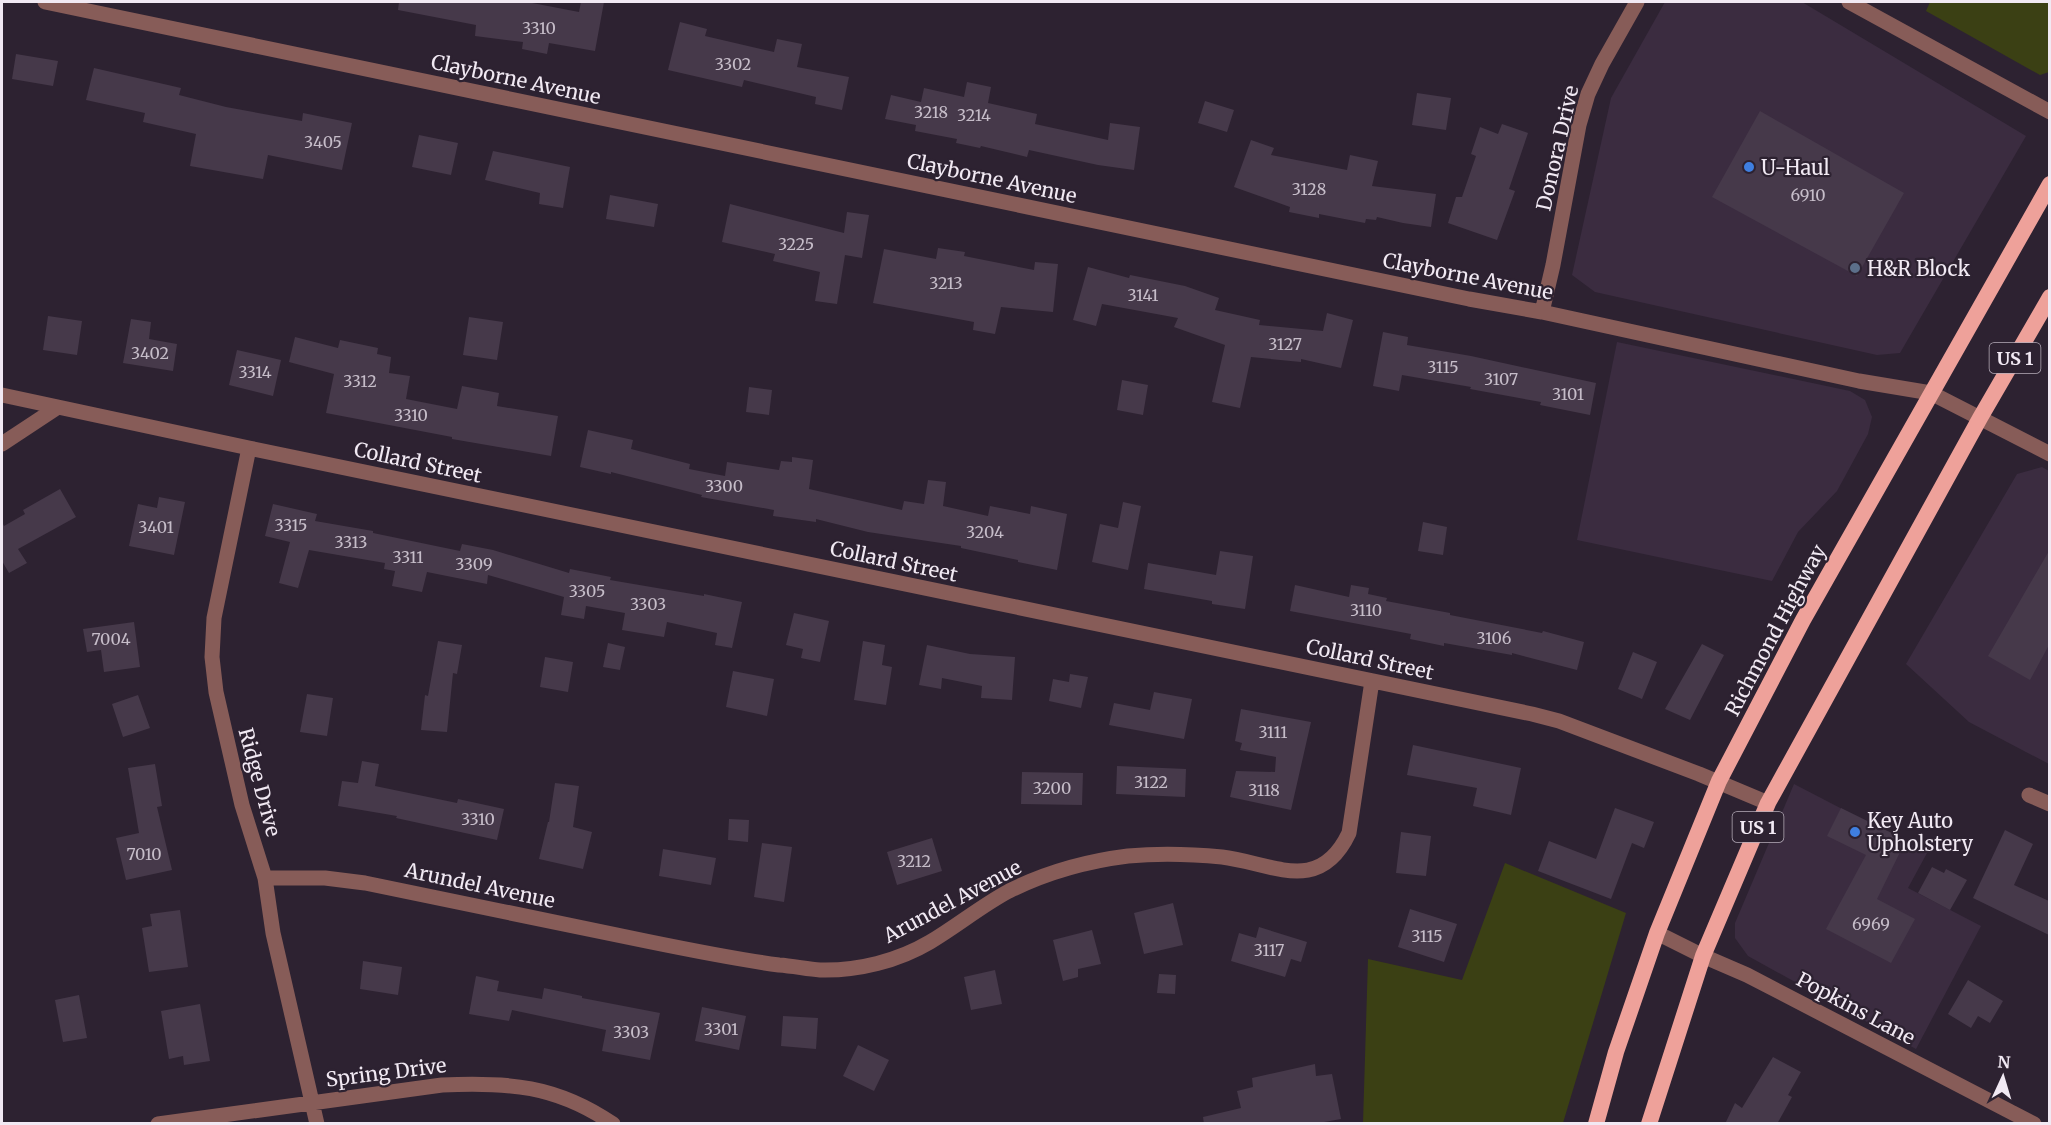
<svg xmlns="http://www.w3.org/2000/svg" width="2051" height="1125" font-family="Merriweather,serif">
	<rect width="100%" height="100%" fill="#2d2231"/>
	<!-- built -->
	<path fill="#3b2c40" d="M1665,2H1802L2026,136L1900,353L1877,355L1595,292L1572,275L1611,98Z
		M1617,342L1850,391L1865,400L1872,417L1868,434L1837,491L1798,532L1772,581L1577,540Z
		M2042,467L2049,471V764L1969,722L1906,664L2017,474Z
		M1794,784L1927,853L1908,888L1981,926L1916,1049L1748,956L1735,938V923Z"/>
	<!-- green -->
	<path fill="#3b4014" d="M1930,2H2049V72L2040,75L1926,11Z
		M1505,863L1626,913L1563,1123H1363L1368,959L1462,980Z"/>
	<!-- building -->
	<path fill="#46394a" d="M399,2H527L579,12L581,2H604L595,51L549,43L547,54L522,49L523,42L475,36L476,25L398,10Z
		M680,22L707,29L705,36L774,52L777,39L802,44L797,67L849,77L842,110L815,104L816,97L744,80L742,87L668,70Z
		M16,54L58,61L53,86L12,79Z
		M94,68L181,88L179,95L226,107L302,121L303,113L352,123L342,170L268,155L263,179L190,166L196,134L143,122L145,113L86,100Z
		M967,82L991,87L988,103L1037,114L1035,124L1108,140L1110,123L1140,127L1134,170L1098,165L1029,150L1027,157L981,146L980,148L956,143L957,139L915,131L916,125L885,119L891,95L921,102L924,88L964,97Z
		M1417,93L1451,98L1446,130L1412,125Z
		M1205,101L1234,110L1227,132L1198,123Z
		M1760,111L1904,193L1857,276L1712,197Z
		M1502,124L1528,133L1509,189L1515,191L1497,240L1448,223L1456,197H1462L1476,156L1471,154L1480,127L1498,134Z
		M419,135L458,143L451,175L412,167Z
		M1251,140L1274,148L1271,155L1347,170L1350,155L1378,161L1372,186L1436,194L1431,227L1403,223L1377,217L1376,220L1366,219L1365,223L1319,214V218L1289,212L1290,207L1234,187Z
		M493,151L570,167L563,208L539,204L540,193L485,180Z
		M610,195L658,204L654,227L606,219Z
		M730,204L844,233L847,212L869,215L862,258L845,255L837,304L815,301L820,272L773,261L775,254L722,242Z
		M938,248L965,252L964,256L1034,270L1035,262L1058,264L1053,312L1001,307L995,334L973,330L974,322L873,303L884,249L936,259Z
		M1088,267L1129,278L1130,275L1185,286L1219,298L1215,310L1260,320L1259,325L1323,331L1327,313L1353,320L1341,368L1301,359V362L1251,357L1240,408L1212,402L1225,345L1174,327L1178,318L1102,304L1096,326L1073,320Z
		M48,316L82,321L77,355L43,350Z
		M469,317L503,322L497,360L463,355Z
		M131,319L151,322L149,339L177,344L173,371L123,363Z
		M1383,332L1408,337L1407,345L1471,356L1596,383L1590,415L1540,405L1541,402L1470,389L1471,387L1402,375L1399,391L1373,386Z
		M295,337L338,348L340,340L378,348L377,354L391,357L389,373L410,376L406,399L457,409L462,386L499,393L497,406L558,416L551,456L452,439V437L326,413L334,374L289,362Z
		M237,350L281,360L273,396L229,385Z
		M1122,380L1148,385L1143,415L1117,410Z
		M749,387L772,390L769,415L746,412Z
		M588,430L633,440L631,449L690,464L689,469L725,476L727,462L779,470L781,461L792,462V457L813,460L809,489L902,510L904,501L924,504L928,480L946,482L943,506L988,516L990,506L1030,514L1031,506L1067,514L1057,570L1018,562V560L961,548V546L868,532L816,519V522L773,516L774,510L701,497L702,495L611,472V474L580,467Z
		M60,489L76,517L18,549L27,563L9,573L2,561V522L4,526L25,514L23,510Z
		M159,497L185,502L174,555L129,546L138,504L157,508Z
		M1123,502L1141,506L1128,570L1092,562L1100,524L1118,528Z
		M273,504L317,514L315,521L373,531V533L460,551L462,544L493,550L569,573L570,569L611,577L610,580L704,596V594L742,602L732,648L715,645L717,633L667,622L664,637L622,630L625,613L586,606L584,619L561,615L564,597L488,575L487,584L427,572L422,592L392,586L395,571L384,569L385,563L309,550L298,588L279,583L290,542L265,536Z
		M1423,522L1447,527L1443,555L1418,551Z
		M1220,551L1253,556L1245,609L1212,604V601L1144,589L1148,563L1216,575Z
		M2049,551V645L2030,680L1988,656Z
		M1295,585L1349,597L1351,585L1369,588L1368,594L1387,598L1386,601L1450,613V615L1542,633L1543,631L1584,642L1577,670L1512,653V655L1444,643V646L1410,639L1411,634L1290,611Z
		M794,613L829,621L820,662L801,658L803,649L786,645Z
		M134,622L140,667L104,672L101,650L87,652L83,629Z
		M438,641L462,645L457,674L453,673L447,732L421,730L425,695L428,696Z
		M863,641L885,645L882,665L892,667L886,705L854,700Z
		M608,643L625,647L620,670L603,667Z
		M1702,644L1724,655L1690,720L1665,709Z
		M927,645L970,654L1015,657L1012,700L981,698L982,686L942,678L941,689L919,685Z
		M1633,652L1657,662L1642,699L1618,689Z
		M545,657L573,662L568,692L540,687Z
		M733,671L774,679L767,716L726,707Z
		M1070,674L1088,677L1081,708L1049,701L1053,679L1069,682Z
		M1154,692L1192,699L1184,739L1109,725L1114,703L1150,710Z
		M307,694L333,698L327,736L300,732Z
		M138,695L150,728L123,737L112,704Z
		M1241,709L1311,722L1291,810L1230,797L1236,771L1275,772L1276,757L1240,750L1242,743L1235,741Z
		M1413,745L1521,768L1511,815L1473,806L1477,788L1407,775Z
		M362,761L379,764L375,786L457,803L458,799L504,809L497,840L396,818L397,816L338,806L342,781L358,783Z
		M155,764L162,806L157,807L172,870L126,880L116,838L139,833L128,768Z
		M1117,766L1186,769L1185,797L1116,794Z
		M1022,772L1083,773L1082,805L1021,804Z
		M555,783L579,786L573,827L592,832L583,869L539,859L548,822H549Z
		M1615,808L1654,822L1644,848L1632,843L1611,899L1538,871L1549,841L1596,859Z
		M1841,808L1906,840L1877,899L1915,919L1891,963L1826,929L1866,855L1827,836Z
		M729,819L749,820L748,842L728,840Z
		M2005,830L2033,844L2014,885L2049,901V935L1973,898Z
		M1401,832L1431,836L1426,876L1396,873Z
		M932,838L942,871L897,885L887,852Z
		M762,843L792,847L784,902L754,897Z
		M663,849L716,858L711,885L659,876Z
		M1932,867L1944,873L1946,869L1967,880L1950,910L1918,893Z
		M1173,903L1183,945L1144,954L1134,913Z
		M1410,909L1457,924L1444,962L1398,947Z
		M180,910L188,967L149,972L142,928L152,926L150,914Z
		M1259,927L1307,942L1301,962L1291,959L1285,977L1231,961L1239,933L1256,938Z
		M1092,930L1101,964L1078,969V977L1063,981L1053,940Z
		M363,961L402,967L398,995L360,989Z
		M995,970L1002,1004L971,1010L964,977Z
		M1159,974L1176,975L1175,994L1157,993Z
		M476,976L499,981L497,991L542,999L544,988L582,996V998L660,1013L650,1060L602,1051L606,1030L512,1010L509,1021L469,1014Z
		M1968,980L2003,1001L1990,1023L1978,1016L1971,1028L1948,1014Z
		M79,995L87,1038L63,1042L55,1000Z
		M200,1004L210,1061L184,1065L183,1056L169,1059L161,1011Z
		M702,1007L746,1016L739,1050L695,1041Z
		M783,1016L818,1018L816,1049L781,1046Z
		M858,1045L889,1060L874,1091L843,1076Z
		M1773,1057L1801,1072L1788,1095L1792,1097L1777,1124H1725L1735,1103L1742,1108Z
		M1315,1064L1316,1076L1332,1074L1341,1119L1313,1124H1204L1203,1117L1241,1108L1237,1091L1253,1087L1252,1078Z"/>
	<g fill="none" stroke-linecap="round" stroke-linejoin="round">
		<!-- minor -->
		<path stroke="#875c58" stroke-width="15" d="M45,2L1469,299L1542,312L1859,381L1931,393L2050,454
			M1849,2L2050,112
			M1542,312L1553,265L1579,125L1588,94L1602,64L1637,2
			M2,395L249,448L1532,714L1559,721L1699,774L1768,803
			M2,444L58,407
			M249,448L214,618L212,657L216,692L242,805L265,878L273,933L317,1124
			M2029,795L2050,804
			M265,878H325L365,883C459,902 552,922 646,941C690,950 734,959 779,965C793,966 807,969 820,970C858,971 898,961 930,942C957,926 981,906 1009,891C1045,873 1088,861 1128,856C1160,853 1191,854 1222,857C1272,863 1319,896 1349,833L1372,681
			M1657,933L1703,956L1747,975L2034,1124
			M158,1124L442,1085C508,1082 556,1085 613,1124"/>
		<!-- trunk -->
		<path stroke="#eea19a" stroke-width="16" d="M1596,1124L1616,1052L1657,933L1719,781L1803,620L2050,184
			M1649,1124L1703,956L1768,803L1980,418L2050,297"/>
	</g>
	<!-- markers -->
	<g fill="#3f7fe0" stroke="#2d2231" stroke-width="2">
		<circle cx="1749" cy="167" r="6"/>
		<circle cx="1855" cy="832" r="6"/>
	</g>
	<circle fill="#5c6f8a" stroke="#2d2231" stroke-width="2" cx="1855" cy="268" r="6"/>
	<g text-anchor="middle" dominant-baseline="central" stroke-width="4.5" stroke-linejoin="round" paint-order="stroke">
		<!-- number labels -->
		<g font-size="16" fill="#c6bdc9">
			<text x="539" y="28">3310</text>
			<text x="733" y="64">3302</text>
			<text x="931" y="112">3218</text>
			<text x="974" y="115">3214</text>
			<text x="323" y="142">3405</text>
			<text x="1309" y="189">3128</text>
			<text x="1808" y="195">6910</text>
			<text x="796" y="244">3225</text>
			<text x="946" y="283">3213</text>
			<text x="1143" y="295">3141</text>
			<text x="1285" y="344">3127</text>
			<text x="150" y="353">3402</text>
			<text x="1443" y="367">3115</text>
			<text x="255" y="372">3314</text>
			<text x="1501" y="379">3107</text>
			<text x="360" y="381">3312</text>
			<text x="1568" y="394">3101</text>
			<text x="411" y="415">3310</text>
			<text x="724" y="486">3300</text>
			<text x="291" y="525">3315</text>
			<text x="156" y="527">3401</text>
			<text x="985" y="532">3204</text>
			<text x="351" y="542">3313</text>
			<text x="408" y="557">3311</text>
			<text x="474" y="564">3309</text>
			<text x="587" y="591">3305</text>
			<text x="648" y="604">3303</text>
			<text x="1366" y="610">3110</text>
			<text x="1494" y="638">3106</text>
			<text x="111" y="639">7004</text>
			<text x="1273" y="732">3111</text>
			<text x="1151" y="782">3122</text>
			<text x="1052" y="788">3200</text>
			<text x="1264" y="790">3118</text>
			<text x="478" y="819">3310</text>
			<text x="144" y="854">7010</text>
			<text x="914" y="861">3212</text>
			<text x="1871" y="924">6969</text>
			<text x="1427" y="936">3115</text>
			<text x="1269" y="950">3117</text>
			<text x="721" y="1029">3301</text>
			<text x="631" y="1032">3303</text>
		</g>
		<!-- shield labels -->
		<g fill="#2d2231" stroke="#b6adb9" stroke-width="1.5">
			<rect x="1989.5" y="343" width="51" height="30" rx="4.5"/>
			<rect x="1732.5" y="812" width="51" height="30" rx="4.5"/>
		</g>
		<g font-size="18" font-weight="bold" fill="#f1e9f3">
			<text x="2015" y="358">US 1</text>
			<text x="1758" y="827">US 1</text>
		</g>
		<!-- street labels -->
		<g font-size="20" fill="#f1e9f3" stroke="#2d2231">
			<text transform="translate(516 79) rotate(12)">Clayborne Avenue</text>
			<text transform="translate(1557 148) rotate(-77)">Donora Drive</text>
			<text transform="translate(992 178) rotate(12)">Clayborne Avenue</text>
			<text transform="translate(1468 276) rotate(11)">Clayborne Avenue</text>
			<text transform="translate(418 462) rotate(12)">Collard Street</text>
			<text transform="translate(894 561) rotate(12)">Collard Street</text>
			<text transform="translate(1775 630) rotate(-62)">Richmond Highway</text>
			<text transform="translate(1370 659) rotate(12)">Collard Street</text>
			<text transform="translate(260 782) rotate(75)">Ridge Drive</text>
			<text transform="translate(480 885) rotate(12)">Arundel Avenue</text>
			<text transform="translate(952 901) rotate(-28)">Arundel Avenue</text>
			<text transform="translate(1856 1008) rotate(28)">Popkins Lane</text>
			<text transform="translate(386 1072) rotate(-7)">Spring Drive</text>
		</g>
		<!-- poi labels -->
		<g font-size="20" fill="#f1e9f3" stroke="#2d2231" text-anchor="start">
			<text x="1761" y="167">U-Haul</text>
			<text x="1867" y="268">H&amp;R Block</text>
			<text x="1867" y="820">Key Auto<tspan x="1867" dy="23">Upholstery</tspan></text>
		</g>
	</g>
	<!-- border -->
	<rect width="2051" height="1125" fill="none" stroke="#f1e9f3" stroke-width="6"/>
	<!-- north arrow -->
	<g transform="translate(2003 1077) rotate(4)" stroke="#2d2231" stroke-width="4.5" paint-order="stroke">
	<path d="M0-4.5L10 22L0 15L-10 22Z" fill="#f1e9f3"/>
	<text y="-9" font-size="16" font-weight="bold" text-anchor="middle" fill="#f1e9f3">N</text>
	</g>
</svg>
